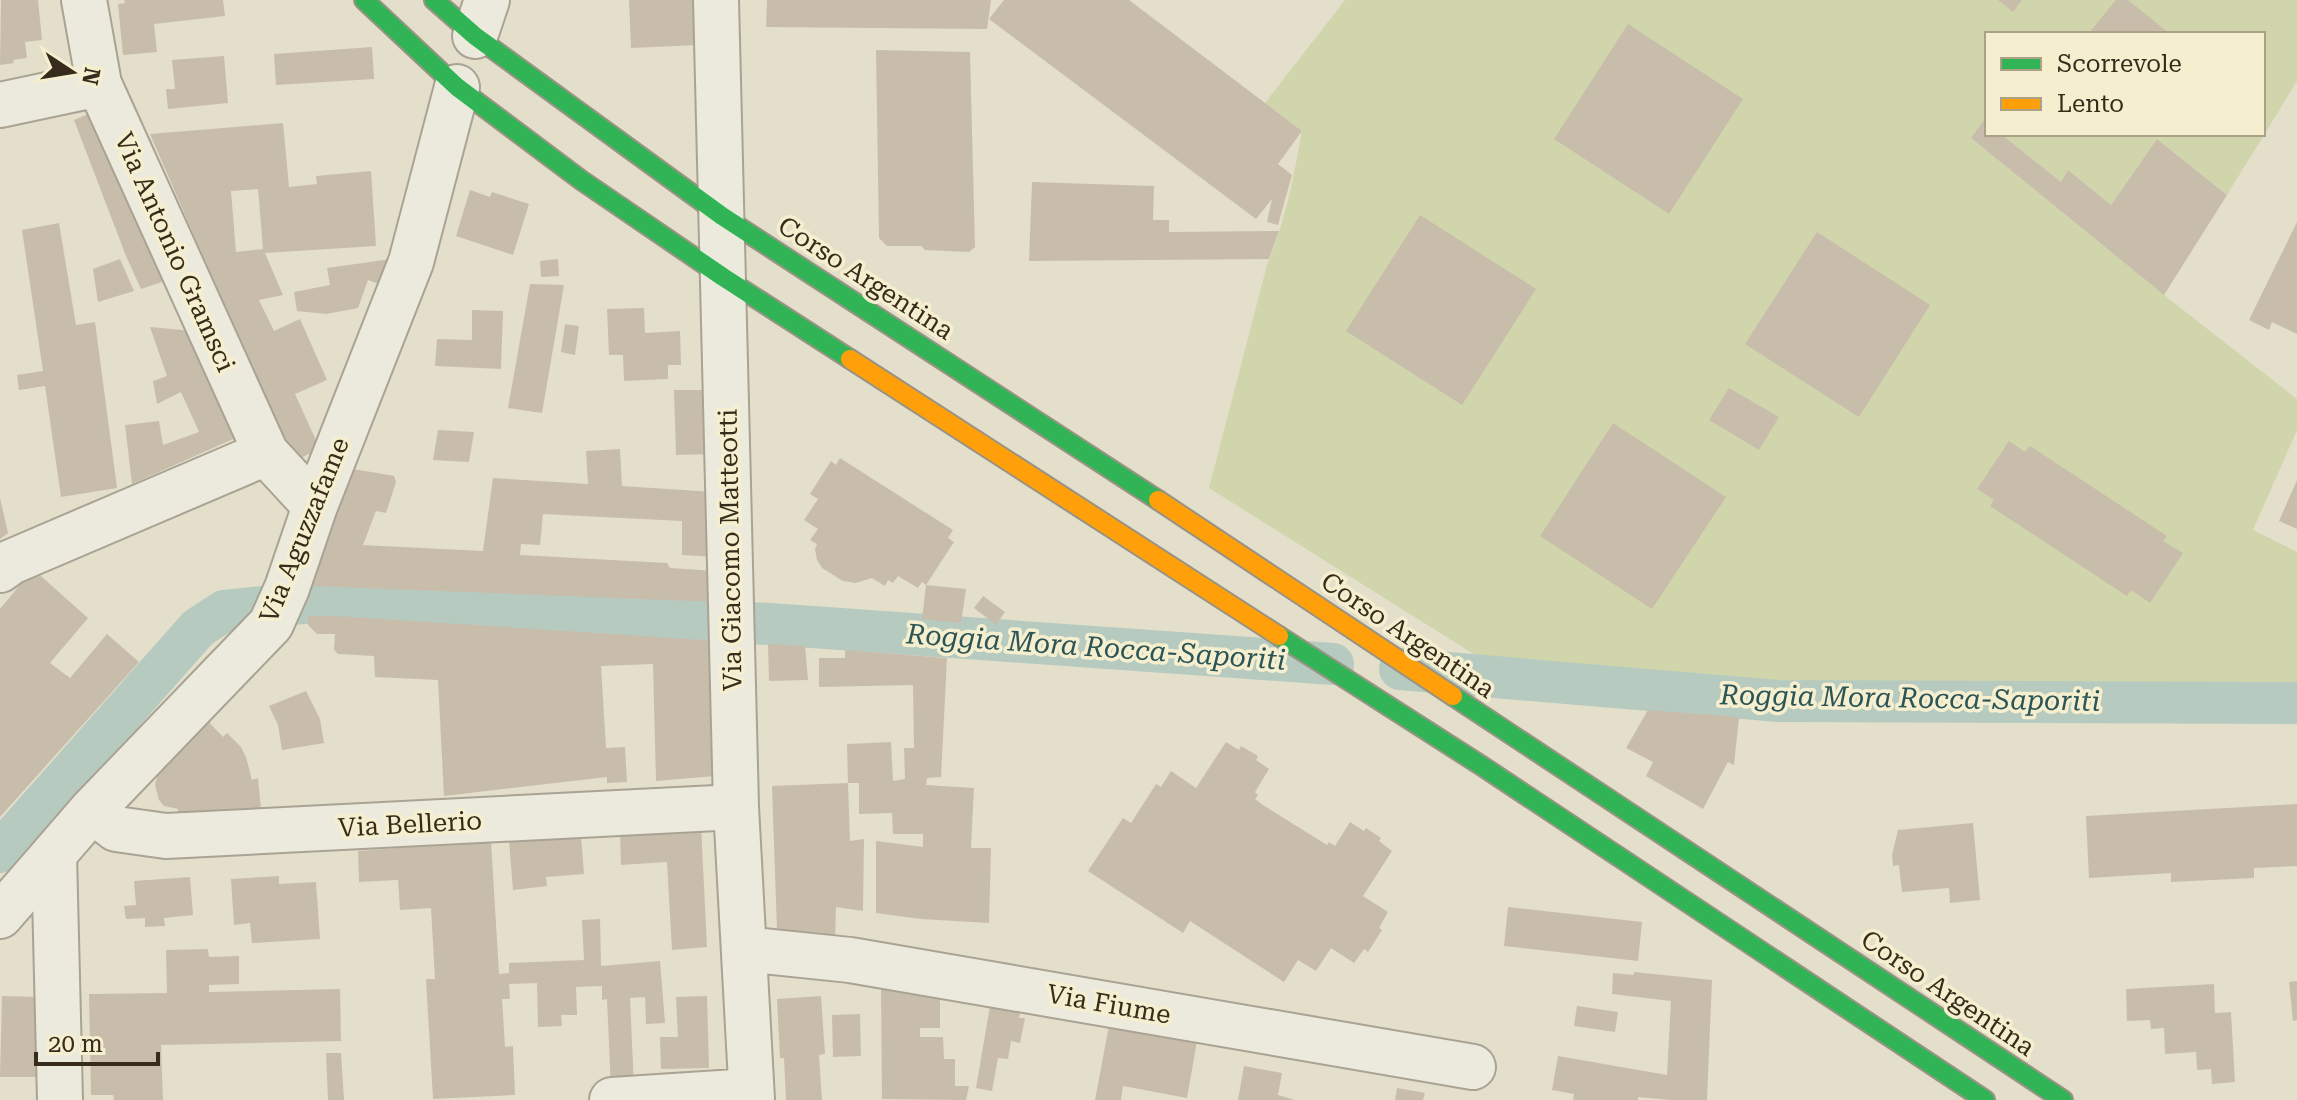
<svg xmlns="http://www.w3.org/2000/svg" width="2297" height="1100" font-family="'Roboto Serif',serif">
	<rect width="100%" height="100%" fill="#e4dfca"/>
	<!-- green -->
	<path fill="#d0d5ac" d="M1345,0H2297V81L2227,195L2157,139L2111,205L2068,170L2061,182L2001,134H2263V34H1987V122L1971,138L2164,295L2297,399V430L2253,530L2297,552V691L1783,689L1480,658L1209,488L1267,265C1285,223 1294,176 1302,131L1265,103Z"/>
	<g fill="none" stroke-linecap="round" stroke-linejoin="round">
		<!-- canal -->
		<path stroke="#b6cac0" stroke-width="42" d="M1400,669L1779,701L2297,703
			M0,852L198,628L224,611L312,602L770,624L1333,664"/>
	</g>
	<!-- building -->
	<path fill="#c8bdab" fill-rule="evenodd" d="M1,0H38L42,40L25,42L27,58L13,60L14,63L0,65Z
		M124,0H223L225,16L154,24L157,52L123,55L118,4L125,3Z
		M629,0H697L699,45L631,48Z
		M767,0H991L987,29L766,27Z
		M1004,0H1129L1302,131L1278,164L1292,175L1278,225L1267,222L1272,199L1256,219L989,19Z
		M1998,0H2022L2013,12Z
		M2116,0H2128L2170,34H2088Z
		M1628,24L1743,99L1669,214L1554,139Z
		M372,47L374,79L276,85L274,54Z
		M876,50L970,52L975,247L969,252L925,250L921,246H887L879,238Z
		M224,56L228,103L168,109L166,89H175L172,60Z
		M100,109L174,278L141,289L126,256L74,120Z
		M1984,120L1987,122V134H2001L2061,182L2068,170L2111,205L2157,139L2227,195L2164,295L1971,138Z
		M283,123L289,187L317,184L316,176L371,171L376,246L265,253L283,295L259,300L274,331L300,319L327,380L295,394L320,449L292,462L150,134ZM258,189L263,249L236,252L231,191Z
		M1032,182L1154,186L1153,220H1169V232L1279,231L1269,259L1029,261Z
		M470,190L490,197L492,192L529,204L513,255L456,236Z
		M1420,215L1536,289L1462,405L1346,331Z
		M2297,222V334L2272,322L2269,330L2249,320Z
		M59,223L76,325L95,322L117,488L61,497L45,386L19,390L17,375L43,371L22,230Z
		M1817,232L1930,305L1859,417L1745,344Z
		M120,259L134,291L98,302L93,269Z
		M391,259L382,285L368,280L358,308L326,314L297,311L294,292L330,285L327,268Z
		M558,259L559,276L541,277L540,261Z
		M530,284L564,285L542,413L508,408Z
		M644,308L645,333L680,331L681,365H668V379L624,381L623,355H609L607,309Z
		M472,310L503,311L501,369L435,366L437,339L472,340Z
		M565,324L579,326L575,355L561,352Z
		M150,327L194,331L240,436L132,484L125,425L159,421L163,445L199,432L181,392L157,404L153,381L167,376Z
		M1729,388L1779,417L1759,450L1709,420Z
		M674,390H711L713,454L676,455Z
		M1613,423L1726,497L1652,609L1540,536Z
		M438,430L474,432L469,462L433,460Z
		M2009,441L2025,452L2030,446L2167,536L2163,541L2183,553L2150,603L2131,590L2127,596L1990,506L1994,500L1977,489Z
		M620,449L622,486L714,492L716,557L682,555V521L543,514L540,545L521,544L520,555L667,563L670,568L717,571L718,602L311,586L353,469L389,475L394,476L396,482L386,513L376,511L363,545L483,551L493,478L588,484L586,451Z
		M840,458L953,530L948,538L954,542L926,585L922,582L918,588L898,576L893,583L888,580L885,586L872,578L856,583L843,581L822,568L817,560L815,549L817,544L810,540L818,529L804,520L818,499L810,494L831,461L836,465Z
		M2297,480V529L2279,521Z
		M0,498L8,533L0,539Z
		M33,569L88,618L50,663L70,678L107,634L139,662L0,817V609Z
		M926,585L966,589L961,623L922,619Z
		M983,596L1005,612L996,625L974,608Z
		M308,616H336L719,641L715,776L656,781L653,664L601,666L606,748L625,747L627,782L607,783V777L444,796L438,680L375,677L374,656L338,654L334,650L335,634H317L308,625Z
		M768,644L805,646L808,680L769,681Z
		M845,650L947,658L941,777L927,778L926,785L974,788L971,848H991L989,923L921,919L876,913V841L923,847V834H893L892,813L859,814V783H848L847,744L891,742L893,781L905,779L904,748H914L913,685L819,687V658H845Z
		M306,691L320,719L324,743L282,750L278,725L269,706Z
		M1648,710L1739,717L1734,765L1728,762L1703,809L1646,776L1653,762L1626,748Z
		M204,717L223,737L227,733L241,747L246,757L252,780L258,778L261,809L179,817L178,809L164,806L159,800L155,785L157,777L160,772L154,765Z
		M1226,742L1239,750L1241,746L1258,756L1256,760L1269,769L1255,792L1258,795L1255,799L1263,805L1327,845L1329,842L1335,846L1350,822L1364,831L1366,828L1381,838L1379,841L1392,851L1363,896L1388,912L1379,928L1382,930L1368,952L1364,949L1354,963L1331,948L1316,971L1298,960L1284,982L1190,921L1183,933L1088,871L1123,818L1131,823L1156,784L1161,787L1171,771L1196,788Z
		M848,783L850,841L864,839L863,911L836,907L835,938L777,930L772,786Z
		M2297,804V866L2254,868V878L2171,882V873L2089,878L2086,816Z
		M1973,823L1980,900L1950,903L1949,888L1902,892L1899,865L1893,866L1892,855L1898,830Z
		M701,825L707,947L672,950L667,862L621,865L620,832Z
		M581,835L584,874L546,877L547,886L513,890L509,840Z
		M491,841L499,974L509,973V963L584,960L582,920L600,919L601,966L660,961L665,1023L646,1024L645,997L630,998L634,1088L611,1089L607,999L602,1000V986L576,987L577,1015H561L562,1026L538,1027L537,983L509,984L510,999H502L505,1047L513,1046L515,1095L433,1099L426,979H435L431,908L400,910L398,880L359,882L358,851Z
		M279,876V884L316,882L320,939L252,943L250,923L234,925L231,879Z
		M190,877L193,915L164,918L165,926L145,927V918L126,919L124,906L136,905L134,881Z
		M1508,907L1642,922L1638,961L1504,946Z
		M208,949L209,957L239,956V984L209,985V992L340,989L341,1041L161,1045L163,1100H114L113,1095H91L89,994L167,993L166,950Z
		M1634,972L1712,980L1707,1100H1670L1638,1097V1100H1573L1574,1094L1552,1090L1558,1056L1667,1075L1671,1001L1612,994L1613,973L1634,975Z
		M2297,981V1020L2293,1021L2289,982Z
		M881,983L940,993V1028H920V1037H943L944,1059H955V1086H969L966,1100L882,1099Z
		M2214,984L2215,1013L2231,1012L2235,1082L2212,1084L2211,1069L2197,1070L2196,1052L2165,1054L2164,1028L2151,1029L2150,1020L2127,1021L2126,989Z
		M2,996L39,997V1077H0Z
		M707,996L709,1068L661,1069L660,1037H678L676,997Z
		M821,996L825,1054L819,1055L822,1100H786L784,1058H780L777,999Z
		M991,1000L1022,1006L1019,1018H1025L1020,1043L1011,1041L1008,1059L998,1058L992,1091L976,1088Z
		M1577,1006L1618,1012L1615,1032L1574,1026Z
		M860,1014L861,1056L833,1057L832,1015Z
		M1109,1026L1197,1041L1187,1098L1123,1086L1121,1100H1095Z
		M326,1053H341L344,1100H328Z
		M1244,1066L1282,1073L1278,1095L1295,1100H1238Z
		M1397,1088L1425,1093L1423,1100H1395Z"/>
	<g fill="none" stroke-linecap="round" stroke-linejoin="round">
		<defs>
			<path id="street" d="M84,0L99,84L266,453L315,506
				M716,0L736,807L752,1100
				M475,36L487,0
				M0,105L99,84
				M0,570L11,562L266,453
				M92,810L116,829L166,836L736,807
				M0,916L54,854
				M744,949L850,960L1473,1067
				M60,1100L54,854L92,810L271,624L287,588L315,506L411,262L457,87
				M612,1100L751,1091"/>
			<path id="fast" d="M364,0L457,87L581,180L723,277L850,359
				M434,0L475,36L722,216L1158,500
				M1279,636L1482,766L1985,1100
				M1453,696L2063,1100"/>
			<path id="slow" d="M850,359L1279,636
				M1158,500L1453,696"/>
		</defs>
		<!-- street casing -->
		<use href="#street" stroke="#a9a394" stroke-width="48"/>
		<!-- fast casing -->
		<use href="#fast" stroke="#999384" stroke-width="22"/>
		<!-- slow casing -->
		<use href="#slow" stroke="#999384" stroke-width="22"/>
		<!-- street -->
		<use href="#street" stroke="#ece9dd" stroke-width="44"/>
		<!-- fast -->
		<use href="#fast" stroke="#30b455" stroke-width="18"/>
		<!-- slow -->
		<use href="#slow" stroke="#ff9f0a" stroke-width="18"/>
	</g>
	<g text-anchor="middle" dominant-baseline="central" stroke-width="7" stroke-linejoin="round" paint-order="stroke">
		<!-- street labels -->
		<g font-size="26" fill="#372c1c" stroke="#f6efcf">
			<text transform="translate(175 252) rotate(66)">Via Antonio Gramsci</text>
			<text transform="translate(866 278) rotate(33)">Corso Argentina</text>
			<text transform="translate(304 530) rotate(-68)">Via Aguzzafame</text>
			<text transform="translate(730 550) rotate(-91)">Via Giacomo Matteotti</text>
			<text transform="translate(1408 635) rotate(34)">Corso Argentina</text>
			<text transform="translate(410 824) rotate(-3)">Via Bellerio</text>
			<text transform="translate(1948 993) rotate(34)">Corso Argentina</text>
			<text transform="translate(1109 1004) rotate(10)">Via Fiume</text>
		</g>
		<!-- water labels -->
		<g font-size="28" font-style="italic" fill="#2b5557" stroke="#f6efcf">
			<text transform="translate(1096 647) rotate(4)">Roggia Mora Rocca-Saporiti</text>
			<text transform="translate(1910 698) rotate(1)">Roggia Mora Rocca-Saporiti</text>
		</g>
	</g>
	<!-- legend -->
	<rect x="1985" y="32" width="280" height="104" fill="#f6efcf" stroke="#aaa187" stroke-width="2"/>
	<rect x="2001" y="58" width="40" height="12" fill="#30b455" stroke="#aaa187" stroke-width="2"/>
	<text x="2057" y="72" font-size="24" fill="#372c1c">Scorrevole</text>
	<rect x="2001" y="98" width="40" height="12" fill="#ff9f0a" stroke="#aaa187" stroke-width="2"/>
	<text x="2057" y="112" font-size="24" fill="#372c1c">Lento</text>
	<!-- north arrow -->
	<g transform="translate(72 72) rotate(102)" stroke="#f6efcf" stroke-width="6" paint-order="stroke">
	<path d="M0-6L14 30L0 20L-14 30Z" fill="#372c1c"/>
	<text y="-12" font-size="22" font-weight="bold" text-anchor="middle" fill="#372c1c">N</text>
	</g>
	<!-- scale -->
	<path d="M36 1052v12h122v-12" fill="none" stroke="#372c1c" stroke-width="4"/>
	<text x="48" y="1052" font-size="24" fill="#372c1c" stroke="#f6efcf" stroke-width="6" paint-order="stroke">20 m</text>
</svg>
